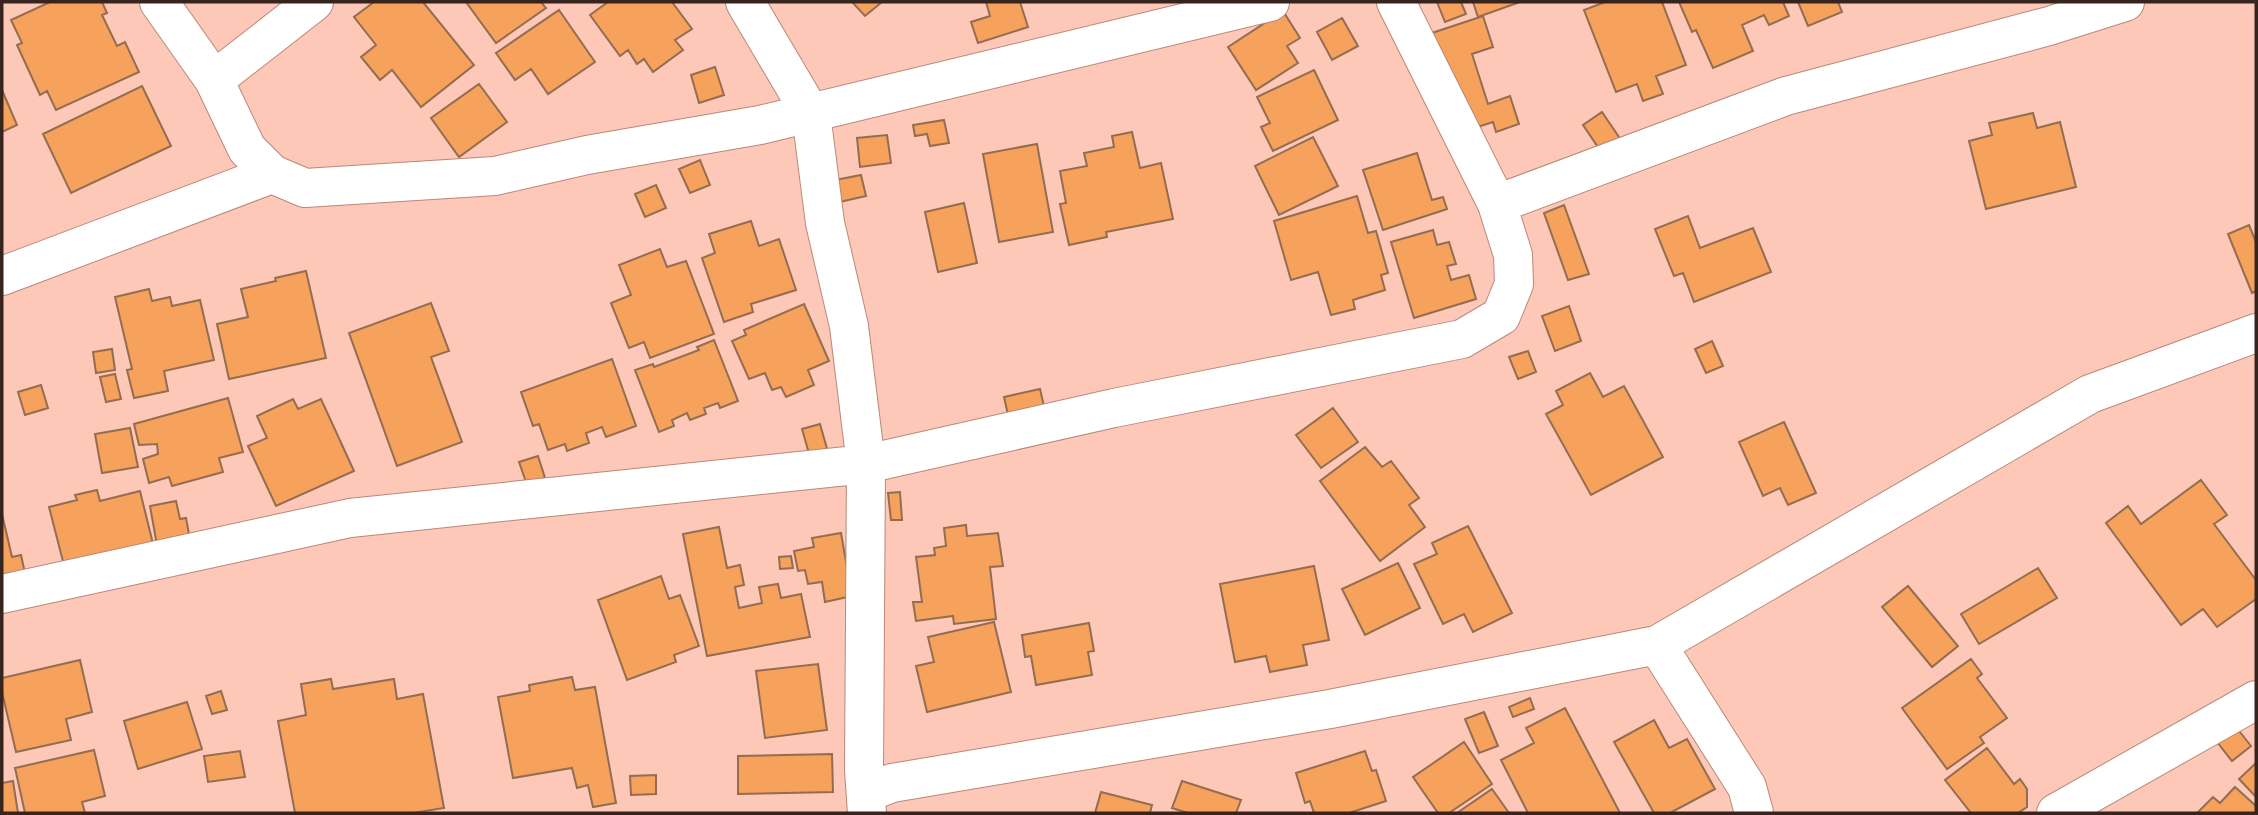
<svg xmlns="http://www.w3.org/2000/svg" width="2258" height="815" font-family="Rubik,sans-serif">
	<rect width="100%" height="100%" fill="#fec8b8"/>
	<!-- building -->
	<path fill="#f6a15c" stroke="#946d50" stroke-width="2" d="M50,2H102L107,13L102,15L117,46L125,42L139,72L56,110L47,91L40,95L17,45L22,43L11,20Z
		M374,2H423L474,65L421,107L392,70L380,80L361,57L376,45L354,17Z
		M466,2H541L546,8L496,43Z
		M608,2H672L692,29L675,40L683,50L653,72L644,59L637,64L628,50L620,56L590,15Z
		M852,2H882L865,16Z
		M986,2H1020L1028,27L978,43L971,22L990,16Z
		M1437,2H1461L1466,14L1445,22Z
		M1473,2H1520L1478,17Z
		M1605,2H1662L1686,65L1656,76L1663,94L1643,101L1637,84L1616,92L1584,10Z
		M1679,2H1783L1789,16L1769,25L1764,15L1742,25L1753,51L1713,68L1696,30L1692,32Z
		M1798,2H1838L1842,12L1808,26Z
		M559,10L595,62L548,94L531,69L515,80L496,53Z
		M1283,11L1300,38L1287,46L1298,63L1256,90L1228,47Z
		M1483,16L1493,47L1472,54L1488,104L1510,96L1519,124L1496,132L1493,122L1465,131L1432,33Z
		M1342,18L1358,46L1332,60L1317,32Z
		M715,67L724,95L699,103L691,75Z
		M1314,70L1338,120L1273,151L1261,127L1270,123L1257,97Z
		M479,84L507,122L459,157L431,118Z
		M142,86L171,146L71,193L43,134Z
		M2,90L17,125L2,132Z
		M1602,112L1621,140L1602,153L1583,125Z
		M2033,113L2037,128L2060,122L2076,187L1986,209L1969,141L1992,135L1989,123Z
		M944,120L949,143L930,146L927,134L915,136L913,125Z
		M1132,132L1140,168L1161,163L1173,219L1106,232L1107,237L1069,245L1060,204L1066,203L1060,171L1087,166L1084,153L1114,147L1112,136Z
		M887,135L891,163L860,167L857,138Z
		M1313,137L1338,186L1279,215L1255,166Z
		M1037,144L1053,232L999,242L983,154Z
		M1417,153L1432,200L1443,197L1447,209L1383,230L1363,170Z
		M700,160L710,185L690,193L679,169Z
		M861,175L866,196L835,203L830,181Z
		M656,185L666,208L645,217L635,194Z
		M1357,196L1368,233L1376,231L1388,273L1381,275L1385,290L1353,300L1355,309L1331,315L1318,272L1291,280L1274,221Z
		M964,203L977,263L938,272L925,212Z
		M1564,205L1589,274L1568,280L1544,213Z
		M1688,216L1700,248L1753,228L1771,272L1694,302L1683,273L1674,276L1655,229Z
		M751,221L759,246L779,239L796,290L751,304L753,312L724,322L702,258L715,253L709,234Z
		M2249,225L2256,242V291L2252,293L2228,234Z
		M1433,230L1437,245L1449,242L1456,264L1447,266L1451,280L1469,275L1476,299L1414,318L1391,242Z
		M660,249L667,267L686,261L714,334L650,358L644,342L629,348L611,303L631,295L619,265Z
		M306,271L326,358L229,379L217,324L248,317L241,289L276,281L275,278Z
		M149,289L152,301L170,297L172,306L200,300L214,360L164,371L168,391L134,398L127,370L132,369L115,297Z
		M431,303L449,351L431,357L462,442L397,466L349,333Z
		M804,304L829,361L808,370L814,385L786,397L781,387L772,390L765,373L749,379L732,341L746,335L744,330Z
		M1569,306L1581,341L1555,351L1542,316Z
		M714,340L738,401L720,408L718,403L704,408L706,414L690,420L687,413L672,420L674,426L659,432L635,370L653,364L654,367L699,350L697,347Z
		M1712,341L1723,366L1706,373L1695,349Z
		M112,349L115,370L96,373L93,352Z
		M1528,351L1536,372L1518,379L1509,357Z
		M612,359L636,426L606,437L602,427L586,433L589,443L567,451L565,444L548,450L539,424L533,426L521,392Z
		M1590,373L1603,397L1624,386L1663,457L1591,495L1546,414L1563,405L1556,391Z
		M115,374L121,399L106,402L100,377Z
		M41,385L48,408L25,415L18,392Z
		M1040,389L1046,415L1010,424L1004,397Z
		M228,398L243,452L219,458L223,472L172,486L169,477L149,483L143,459L158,454L157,444L139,445L134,424Z
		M293,399L298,409L321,399L354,471L276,506L248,446L267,438L257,416Z
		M1333,408L1358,442L1321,468L1296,435Z
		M1784,422L1816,493L1788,505L1780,488L1763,496L1739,442Z
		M820,424L828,452L810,457L802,429Z
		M130,428L138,467L102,473L95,434Z
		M1365,447L1382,467L1391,461L1419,498L1409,505L1425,527L1380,561L1320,481Z
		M538,456L545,478L527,485L519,462Z
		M2201,480L2227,515L2214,524L2256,580V599L2217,627L2203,609L2181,625L2106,523L2128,506L2141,524Z
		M97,490L100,501L140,491L155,552L66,573L49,507L77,500L75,495Z
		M900,492L902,520H891L888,493Z
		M176,501L180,519L186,518L191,545L158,551L150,506Z
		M2,514L12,557L21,555L28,587L2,593Z
		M966,525L967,536L998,533L1003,566L990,567L996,619L954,624L953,616L916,621L913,602H922L916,557L935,555L934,548L946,546L944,528Z
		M1468,526L1512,613L1473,632L1464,614L1443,624L1414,564L1437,554L1432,543Z
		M719,527L727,568L740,565L744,585L735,587L739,608L762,603L759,587L778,584L781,598L801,594L810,637L707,656L683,534Z
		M841,533L852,596L825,602L822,582L808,584L805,570L798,571L794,551L814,547L812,538Z
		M791,556L793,568L780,569L779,557Z
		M1398,563L1420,608L1365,635L1342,589Z
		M1314,566L1329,640L1303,645L1307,665L1270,672L1266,656L1235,662L1220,584Z
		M2038,568L2057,598L1979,644L1961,614Z
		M661,576L669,599L680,595L699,646L674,655L676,662L627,680L598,600Z
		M1908,586L1958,646L1932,667L1882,607Z
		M994,622L1011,692L927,712L916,666L934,662L928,637Z
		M1089,623L1094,651L1088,652L1092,675L1036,685L1031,656L1025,657L1022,635Z
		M1971,659L1982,674L1977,678L2007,718L1980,737L1984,743L1947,769L1902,708Z
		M80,660L92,712L66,719L71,740L16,752L2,692V678Z
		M818,664L827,730L765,738L756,671Z
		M572,677L575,690L595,687L616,803L593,807L588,785L577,788L572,768L513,778L498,697L530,691L529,685Z
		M331,679L333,689L394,679L397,699L423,694L444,808L413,813H295L278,721L306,715L301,684Z
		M221,691L227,710L212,714L206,696Z
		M1530,698L1534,709L1513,717L1509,707Z
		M187,702L202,749L138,769L124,721Z
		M1565,708L1620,813H1528L1501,760L1534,743L1526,728Z
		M1484,712L1498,746L1479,753L1465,719Z
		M1654,720L1669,748L1687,739L1715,789L1670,813H1654L1614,742Z
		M2236,727L2251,746L2232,761L2217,742Z
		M1464,742L1492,784L1449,813H1438L1413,777Z
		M1987,748L2014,784L2020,779L2027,789V807L2018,813H1971L1945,780Z
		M94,750L105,796L82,802L85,813H25L15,768Z
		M240,751L245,777L208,782L204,756Z
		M1365,751L1372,771L1376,770L1386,801L1349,813H1314L1310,801L1305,803L1296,773Z
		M832,754L833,792L738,794V756Z
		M2256,763V797L2239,779Z
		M656,775V794L631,795L630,776Z
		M13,781L18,813H2V783Z
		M1182,781L1241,800L1236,813H1188L1172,808Z
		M2235,787L2256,806V813H2197L2213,797L2220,803Z
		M1492,789L1509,813H1457Z
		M1101,792L1152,805L1150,813H1095Z"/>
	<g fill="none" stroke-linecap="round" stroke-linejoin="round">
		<defs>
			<path id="minor" d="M159,2L214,80L247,149L272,174L305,188L495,176L587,155L760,125L1270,2
				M745,2L811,114L825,223L849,326L866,464L864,770L867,813
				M214,80L314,2
				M1497,204L1786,96L2049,26L2125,2
				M2,276L272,174
				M2,594L350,518L866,464L1114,408L1462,339L1501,316L1514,284L1513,255L1497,204L1396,2
				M1657,645L2090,394L2256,333
				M866,793L892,783L1330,709L1657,645L1747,787L1754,813
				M2056,813L2256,700"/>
		</defs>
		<!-- minor casing -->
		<use href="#minor" stroke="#b98878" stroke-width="40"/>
		<!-- minor -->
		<use href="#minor" stroke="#fff" stroke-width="38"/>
	</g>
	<!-- border -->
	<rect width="2258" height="815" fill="none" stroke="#38241e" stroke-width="7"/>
</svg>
